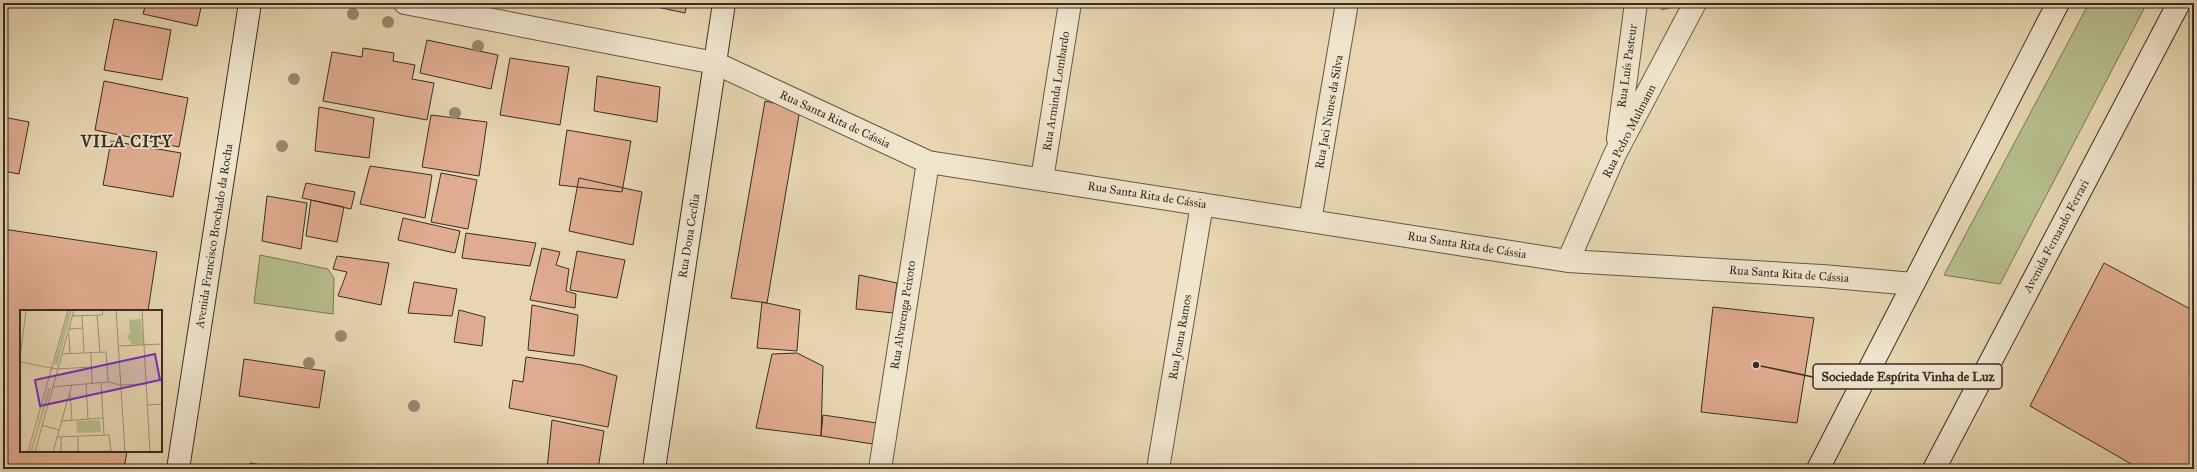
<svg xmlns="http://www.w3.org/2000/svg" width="2197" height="472" font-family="'IM FELL Great Primer',serif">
	<rect width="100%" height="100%" fill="#e7d6b1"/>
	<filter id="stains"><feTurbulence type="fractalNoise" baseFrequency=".005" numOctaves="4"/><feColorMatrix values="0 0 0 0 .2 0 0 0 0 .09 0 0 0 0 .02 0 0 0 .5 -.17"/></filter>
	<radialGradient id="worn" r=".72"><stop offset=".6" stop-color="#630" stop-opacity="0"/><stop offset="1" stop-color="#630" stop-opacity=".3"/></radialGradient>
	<!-- green -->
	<path fill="#b6be8c" stroke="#787658" d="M1656,3H1688L1662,10Z
		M2089,3H2147L2000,284L1944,275Z
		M260,255L328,269L334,278L333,314L254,303Z"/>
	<!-- building -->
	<path fill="#e0ac8f" stroke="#392d24" d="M146,3H202L197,26L143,14Z
		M638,3H687L685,13Z
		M114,19L171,30L162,80L104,70Z
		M427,40L498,55L491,89L420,73Z
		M363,48L394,53L393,61L415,65L412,79L434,83L427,120L323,101L332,52L362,57Z
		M510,58L569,67L560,125L500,115Z
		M597,76L660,87L657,122L594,111Z
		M104,81L188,98L179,147L95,130Z
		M765,101L800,109L767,303L731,298Z
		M319,107L374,118L369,158L315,151Z
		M431,115L487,122L479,176L422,167Z
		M3,117L29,122L19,174L3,171Z
		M567,130L631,141L622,192L559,185Z
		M111,141L181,153L173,197L103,185Z
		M370,166L432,175L425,218L360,204Z
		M441,173L477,180L468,229L431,222Z
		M579,178L642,192L633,245L569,231Z
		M306,183L355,192L351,209L302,198Z
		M267,196L307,203L301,249L262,241Z
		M311,200L344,207L337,242L306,236Z
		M403,218L460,231L455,253L398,240Z
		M3,229L157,252L148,311H21V451H127L124,469H3Z
		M466,233L536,243L530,266L462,258Z
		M542,248L560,252L556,265L569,269L566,291L576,294L575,308L530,300Z
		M577,251L625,260L617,298L570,290Z
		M337,256L389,263L381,305L338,296L347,272L333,269Z
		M2104,263L2194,311V469H2140L2030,406Z
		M859,275L897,283L893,313L856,309Z
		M414,282L457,289L452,316L408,313Z
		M762,302L800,310L797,351L757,348Z
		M532,305L578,315L574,356L528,350Z
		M1713,307L1814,318L1797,423L1701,412Z
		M459,310L485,317L482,346L454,342Z
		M797,353L823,366L821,436L756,428L772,354Z
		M526,357L582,365L617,376L608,427L509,408L513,380L523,382Z
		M244,359L325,371L319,408L239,396Z
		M823,415L877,423L873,444L821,436Z
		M552,420L604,431L598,469H547Z
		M250,463L289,469H250Z"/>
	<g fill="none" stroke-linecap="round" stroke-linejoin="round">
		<defs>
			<path id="street" d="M405,3L715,63L928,162L1568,261L1822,276L1913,284
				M1618,139L1636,3
				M1042,179L1070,3
				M1310,221L1347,3
				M1568,261L1615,154L1695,3
				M880,469L928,162
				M1158,469L1202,204"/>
			<path id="secondary" d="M178,469L250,3
				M654,469L724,3
				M1818,469L2058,3
				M1934,469L2179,3"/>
		</defs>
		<!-- street casing -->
		<use href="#street" stroke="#645747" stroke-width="24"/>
		<!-- secondary casing -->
		<use href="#secondary" stroke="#392d24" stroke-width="24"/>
		<!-- street -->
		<use href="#street" stroke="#efe4cc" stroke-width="22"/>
		<!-- secondary -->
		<use href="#secondary" stroke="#efe4cc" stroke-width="22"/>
	</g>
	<!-- trees -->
	<g fill="#95896f">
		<circle cx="353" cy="14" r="6"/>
		<circle cx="388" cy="22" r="6"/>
		<circle cx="478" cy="46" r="6"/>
		<circle cx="294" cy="79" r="6"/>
		<circle cx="455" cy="113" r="6"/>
		<circle cx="282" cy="146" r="6"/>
		<circle cx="341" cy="336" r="6"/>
		<circle cx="309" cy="363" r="6"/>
		<circle cx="414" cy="406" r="6"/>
	</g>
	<g text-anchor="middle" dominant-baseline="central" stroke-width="3.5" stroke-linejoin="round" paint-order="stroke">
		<!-- street labels -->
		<g font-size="12" fill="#392d24" stroke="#efe4cc">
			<text transform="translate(1627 66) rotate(-82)">Rua Luís Pasteur</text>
			<text transform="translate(1056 91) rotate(-81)">Rua Arminda Lombardo</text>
			<text transform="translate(1329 112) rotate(-80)">Rua Jaci Nunes da Silva</text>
			<text transform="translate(835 119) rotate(25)">Rua Santa Rita de Cássia</text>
			<text transform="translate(1629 131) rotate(-63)">Rua Pedro Mulmann</text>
			<text transform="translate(1147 195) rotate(9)">Rua Santa Rita de Cássia</text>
			<text transform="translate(214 236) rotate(-81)">Avenida Francisco Brochado da Rocha</text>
			<text transform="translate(689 236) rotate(-81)">Rua Dona Cecília</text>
			<text transform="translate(2056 236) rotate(-62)">Avenida Fernando Ferrari</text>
			<text transform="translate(1467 245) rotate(9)">Rua Santa Rita de Cássia</text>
			<text transform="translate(1789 274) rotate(4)">Rua Santa Rita de Cássia</text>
			<text transform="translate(903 315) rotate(-81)">Rua Alvarenga Peixoto</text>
			<text transform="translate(1180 337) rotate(-80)">Rua Joana Ramos</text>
		</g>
		<!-- district labels -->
		<g font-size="16" font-weight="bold" letter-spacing="1" fill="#392d24" stroke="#efe4cc">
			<text x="127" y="141">VILA CITY</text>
		</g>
	</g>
	<!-- overview -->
	<g transform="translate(20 310)">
		<rect width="142" height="142" fill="#e7d6b1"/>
		<path d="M49,0H52L37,55L34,54ZM121,9L124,35L111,34L110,30H108L107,25L110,24L109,10ZM28,78H31L12,142H10ZM80,110L81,122L57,123L56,111Z" fill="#b6be8c"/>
		<path fill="none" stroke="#a19279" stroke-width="1" d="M96,0L105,142M122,0L130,142M77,5L80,42M52,6L82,5L83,0M62,6L64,42M49,19L63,18M49,24L50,44M98,36L142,34M71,42L72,73M42,44L86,42L88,72M0,48L6,0M0,52L37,59L71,57M81,72L84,125M66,73L68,109M32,77L88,72L100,75L127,74M50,83L52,110M128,95L142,94M42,111L83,108M22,115L39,120M37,127L89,125L91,142M58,127V142M41,128V142M8,142L48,0M15,142L54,0M33,142L52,74M69,142L91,141"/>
		<path fill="#7b2cbf" fill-opacity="0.15" stroke="#7b2cbf" stroke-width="2" d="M135,44L140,70L20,96L15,70Z"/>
		<rect width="142" height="142" fill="none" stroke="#392d24" stroke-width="2"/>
	</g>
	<!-- callouts -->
	<path fill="none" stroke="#392d24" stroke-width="1.5" d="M1756 365L1813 377"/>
	<circle fill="#392d24" stroke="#efe4cc" stroke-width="1.5" cx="1756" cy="365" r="4"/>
	<rect fill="#efe4cc" stroke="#392d24" stroke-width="1.5" x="1813" y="364" width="189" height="25" rx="4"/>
	<g font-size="13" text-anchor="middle" font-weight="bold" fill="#392d24">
		<text x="1908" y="381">Sociedade Espírita Vinha de Luz</text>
	</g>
	<!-- margin -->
	<rect width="2197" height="472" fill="none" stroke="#e7d6b1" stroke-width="16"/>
	<rect x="4" y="4" width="2189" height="464" fill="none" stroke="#392d24" stroke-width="2"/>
	<rect x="8" y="8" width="2181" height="456" fill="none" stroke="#392d24"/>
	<rect width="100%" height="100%" filter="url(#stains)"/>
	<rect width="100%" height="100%" fill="url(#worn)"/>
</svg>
